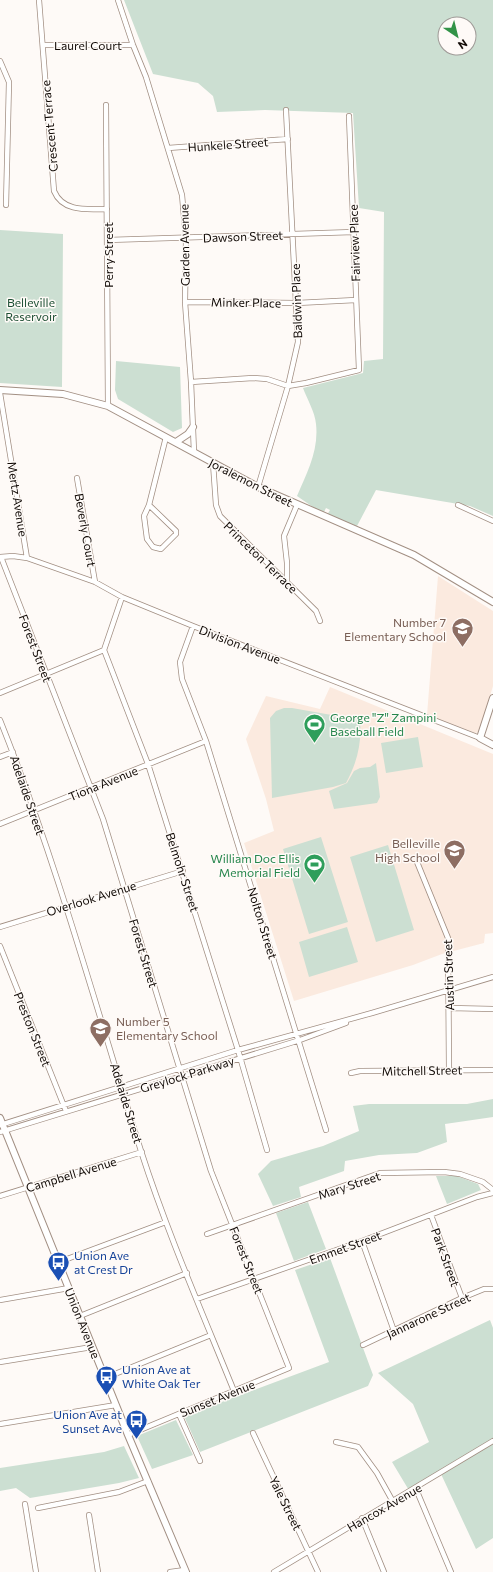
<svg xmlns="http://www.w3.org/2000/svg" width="493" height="1572" font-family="Commissioner,sans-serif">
	<rect width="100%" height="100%" fill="#fefaf7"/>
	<!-- built -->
	<path fill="#fbeadf" d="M438,576L493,611V686L479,732L475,733L427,715Z
		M330,687L493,754V933L485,934L484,943L442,954L413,965L294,1001L244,843L274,831L266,799L246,739L266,696L320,709Z"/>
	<!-- green -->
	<path fill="#ccdfd2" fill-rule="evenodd" d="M124,0H493V516L470,506L376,490L357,526L327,515L330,510L326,508L323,514L297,496C307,473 319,450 316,424C315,412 307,399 303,388L363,373L364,361L383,359L384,212L359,208L353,113L265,110L217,112L213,96L198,83L153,74ZM445,24H469V48H445Z
		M0,230L63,234L62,387L0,383Z
		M116,361L180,367L182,428L173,432L118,399L115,390Z
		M284,708H292L360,720C362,743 357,763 346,783L333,787L272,798L270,718L276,711Z
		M418,737L423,767L386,773L381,743Z
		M376,763L380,797L377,803L334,809L329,791L347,783L354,771L360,768L370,767Z
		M321,837L348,922L309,934L283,849Z
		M388,845L414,930L376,942L350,857Z
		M347,927L358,962L309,977L299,942Z
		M493,1099V1117L445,1124L447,1142L417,1153L379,1155L345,1161L344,1171L299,1187L301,1197L273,1206L258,1174L271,1161L323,1146L359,1131L353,1106L369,1104H467Z
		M436,1176H457L478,1184L481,1190L447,1204Z
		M308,1202L326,1249L294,1261L276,1213Z
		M330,1258L373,1375L368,1386L200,1452L184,1416L329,1362L295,1270Z
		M490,1320L493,1328V1538L476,1549L441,1474L410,1492L392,1462L429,1442L413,1404L378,1373Z
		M176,1420L193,1455L152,1469L137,1436Z
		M124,1446L139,1478L119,1483L30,1498L16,1488L0,1491V1468L104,1452Z"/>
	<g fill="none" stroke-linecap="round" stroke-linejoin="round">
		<defs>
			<path id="street" d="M39,0L54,191C63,213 89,209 107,209
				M118,0L133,45L146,77L182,195L186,239L185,302L191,382L194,452
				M43,45H133
				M0,61L9,82L6,205
				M106,105L108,406
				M168,148L288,139
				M108,240L354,232
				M185,302L297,303L356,300
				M191,382L253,378L267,379L288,386L306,383L359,370L349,116
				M0,393L27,558
				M213,463L216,505L220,516L316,611L320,621
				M77,478L95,582
				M258,487L288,386L298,342L286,110
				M149,505L176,531V534L161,549L153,547L147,539L144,516L149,505L166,437
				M458,505L493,521
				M0,557L13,556L27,558L95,582L122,597L193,626L480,738
				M1,557L103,819L211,1171L289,1368L128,1435
				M287,581V563L284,536L297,505
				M122,597L104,650L148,764L238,1050L267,1150
				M193,626L180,662L182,679L206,741L326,1130
				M0,693L104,650
				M0,720C56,860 96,1007 141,1151C167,1232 202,1312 234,1391
				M0,757L13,752
				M0,824L206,741
				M417,862L448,938L449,1070
				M0,927L183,871
				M0,946L66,1111
				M450,1008L493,1009
				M351,1073L360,1071L493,1070
				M0,1125L238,1050L372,1013L493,977
				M0,1132L300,1040L346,1023
				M0,1196L142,1152
				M431,1215L462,1298
				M207,1234L380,1173L444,1172L460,1174L483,1182L493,1190
				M362,1241L394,1331
				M59,1262L166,1222
				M197,1299L362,1241L477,1197L493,1193
				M0,1300L69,1288
				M80,1316L187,1273
				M363,1345L462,1298L484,1289H493
				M0,1362L92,1347
				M105,1378L211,1335
				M179,1414L200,1461
				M0,1424L116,1405
				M253,1433L318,1572
				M336,1442L358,1447L377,1473L392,1500
				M416,1489L451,1572
				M25,1504L36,1572
				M38,1508L119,1492L148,1481
				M89,1515L98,1572
				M362,1518L384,1572
				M170,1572L185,1570
				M274,1572L493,1441"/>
			<path id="secondary" d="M0,390L63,394L108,406L258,487L414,555L493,602
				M176,442L188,434L193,427
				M493,698L480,738L493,745
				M0,1118L128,1435L186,1572"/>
		</defs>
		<!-- street casing -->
		<use href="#street" stroke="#a28f83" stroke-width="6"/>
		<!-- secondary casing -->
		<use href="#secondary" stroke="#a28f83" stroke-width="8"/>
		<!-- street -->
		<use href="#street" stroke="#fff" stroke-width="4.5"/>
		<!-- secondary -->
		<use href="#secondary" stroke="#fff" stroke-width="6"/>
	</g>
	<!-- icons -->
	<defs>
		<symbol id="school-pin" viewBox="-11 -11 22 30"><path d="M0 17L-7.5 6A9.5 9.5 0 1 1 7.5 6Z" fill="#8d6e63" stroke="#fefaf7"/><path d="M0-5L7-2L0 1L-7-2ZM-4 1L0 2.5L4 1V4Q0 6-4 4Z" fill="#fff"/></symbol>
		<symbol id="stadium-pin" viewBox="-11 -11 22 30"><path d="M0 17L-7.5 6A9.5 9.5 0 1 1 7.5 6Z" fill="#2e9e5b" stroke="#fefaf7"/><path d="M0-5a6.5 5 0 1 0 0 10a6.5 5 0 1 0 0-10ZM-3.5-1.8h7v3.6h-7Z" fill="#fff"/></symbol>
		<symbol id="bus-pin" viewBox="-11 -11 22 30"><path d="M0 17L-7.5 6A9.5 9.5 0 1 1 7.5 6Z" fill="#1a4fb4" stroke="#fefaf7"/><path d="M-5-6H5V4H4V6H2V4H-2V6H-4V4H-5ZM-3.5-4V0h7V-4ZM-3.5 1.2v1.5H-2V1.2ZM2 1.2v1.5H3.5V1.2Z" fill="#fff"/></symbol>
	</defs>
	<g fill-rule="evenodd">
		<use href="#school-pin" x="450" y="616" width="25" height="34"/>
		<use href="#stadium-pin" x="302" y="712" width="25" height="34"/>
		<use href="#school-pin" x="442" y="838" width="25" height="34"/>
		<use href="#stadium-pin" x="302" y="852" width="25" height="34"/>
		<use href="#school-pin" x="88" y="1016" width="25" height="34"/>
		<use href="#bus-pin" x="46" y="1250" width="25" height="34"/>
		<use href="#bus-pin" x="94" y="1364" width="25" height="34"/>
		<use href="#bus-pin" x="124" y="1408" width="25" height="34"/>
	</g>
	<g text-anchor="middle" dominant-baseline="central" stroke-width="3" stroke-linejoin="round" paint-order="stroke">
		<!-- street labels -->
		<g font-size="12" fill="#110a06" stroke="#fefaf7">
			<text x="88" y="45">Laurel Court</text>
			<text transform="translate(49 126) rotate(-95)">Crescent Terrace</text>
			<text transform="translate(228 144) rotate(-4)">Hunkele Street</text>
			<text transform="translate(243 236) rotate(-2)">Dawson Street</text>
			<text transform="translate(354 243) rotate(-92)">Fairview Place</text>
			<text transform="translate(184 245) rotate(-91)">Garden Avenue</text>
			<text transform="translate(108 255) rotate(-90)">Perry Street</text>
			<text transform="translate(296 301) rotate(-92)">Baldwin Place</text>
			<text transform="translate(246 302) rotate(1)">Minker Place</text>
			<text transform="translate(251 482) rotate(27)">Joralemon Street</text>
			<text transform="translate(18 499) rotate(81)">Mertz Avenue</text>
			<text transform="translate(86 530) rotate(80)">Beverly Court</text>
			<text transform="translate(261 557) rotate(44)">Princeton Terrace</text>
			<text transform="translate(240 644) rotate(21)">Division Avenue</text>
			<text transform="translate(36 648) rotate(69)">Forest Street</text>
			<text transform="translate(103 783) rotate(-22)">Tiona Avenue</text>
			<text transform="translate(28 795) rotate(71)">Adelaide Street</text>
			<text transform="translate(183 872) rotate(72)">Belmohr Street</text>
			<text transform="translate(91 898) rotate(-17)">Overlook Avenue</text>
			<text transform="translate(263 923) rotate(73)">Nolton Street</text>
			<text transform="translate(144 953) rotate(73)">Forest Street</text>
			<text transform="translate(448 975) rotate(-92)">Austin Street</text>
			<text transform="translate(33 1029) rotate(68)">Preston Street</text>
			<text transform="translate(422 1070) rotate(-1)">Mitchell Street</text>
			<text transform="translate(187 1074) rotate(-17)">Greylock Parkway</text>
			<text transform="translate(127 1103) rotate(73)">Adelaide Street</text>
			<text transform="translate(71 1174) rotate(-17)">Campbell Avenue</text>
			<text transform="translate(349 1185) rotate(-18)">Mary Street</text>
			<text transform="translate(345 1247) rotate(-20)">Emmet Street</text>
			<text transform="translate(446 1257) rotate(70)">Park Street</text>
			<text transform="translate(247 1260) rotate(68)">Forest Street</text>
			<text transform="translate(428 1315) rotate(-25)">Jannarone Street</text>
			<text transform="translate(83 1323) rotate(68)">Union Avenue</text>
			<text transform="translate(217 1398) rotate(-22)">Sunset Avenue</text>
			<text transform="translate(286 1503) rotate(64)">Yale Street</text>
			<text transform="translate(384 1507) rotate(-30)">Hancox Avenue</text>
		</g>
		<!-- park labels -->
		<g font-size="12" fill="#1e4f34" stroke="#fefaf7">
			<text x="31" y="302">Belleville<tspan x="31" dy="14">Reservoir</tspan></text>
		</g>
		<!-- education labels -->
		<g font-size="12" fill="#785e54" stroke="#fefaf7" text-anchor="end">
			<text x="446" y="622">Number 7<tspan x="446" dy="14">Elementary School</tspan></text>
			<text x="440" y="843">Belleville<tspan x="440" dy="14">High School</tspan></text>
			<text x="116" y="1021" text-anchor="start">Number 5<tspan x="116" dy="14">Elementary School</tspan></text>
		</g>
		<!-- leisure labels -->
		<g font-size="12" fill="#27864d" stroke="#fefaf7" text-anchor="start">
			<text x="330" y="717">George "Z" Zampini<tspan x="330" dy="14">Baseball Field</tspan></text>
			<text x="300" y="858" text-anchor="end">William Doc Ellis<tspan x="300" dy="14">Memorial Field</tspan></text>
		</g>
		<!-- transit labels -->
		<g font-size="12" fill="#164399" stroke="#fefaf7" text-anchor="start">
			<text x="74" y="1255">Union Ave<tspan x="74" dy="14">at Crest Dr</tspan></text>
			<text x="122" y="1369">Union Ave at<tspan x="122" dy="14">White Oak Ter</tspan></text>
			<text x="122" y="1414" text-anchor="end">Union Ave at<tspan x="122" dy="14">Sunset Ave</tspan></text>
		</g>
	</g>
	<!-- north arrow -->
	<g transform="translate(457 36) rotate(145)"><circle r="19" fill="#fefaf7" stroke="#9f9a97"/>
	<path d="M0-3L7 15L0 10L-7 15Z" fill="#329347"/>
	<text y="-6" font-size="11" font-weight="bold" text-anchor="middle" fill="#110a06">N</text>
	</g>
</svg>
